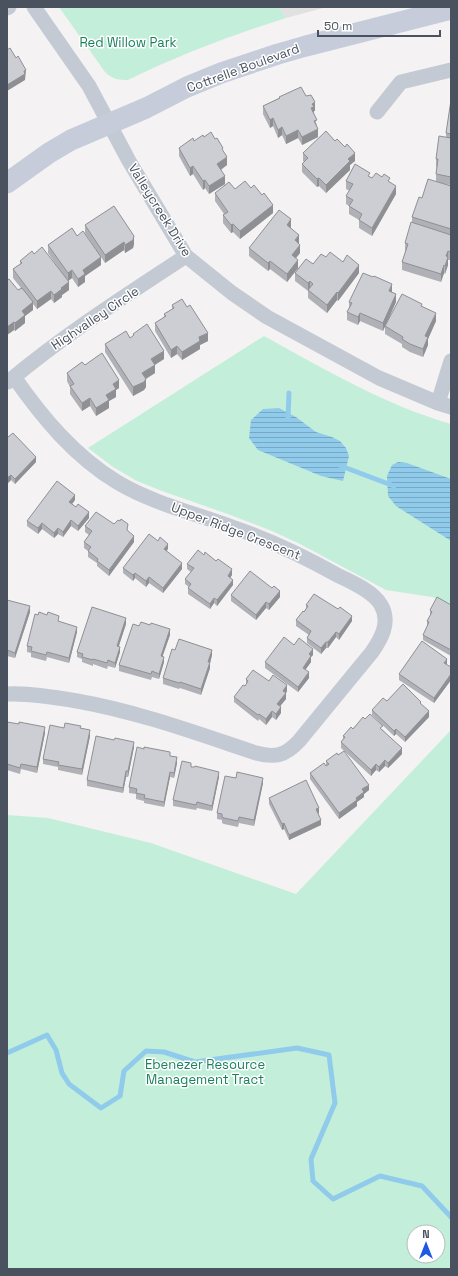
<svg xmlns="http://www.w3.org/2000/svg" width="458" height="1276" font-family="'Space Grotesk',sans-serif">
	<defs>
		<pattern id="water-rules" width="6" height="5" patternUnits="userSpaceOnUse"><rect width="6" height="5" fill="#91cbeb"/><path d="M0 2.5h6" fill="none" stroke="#78a7c2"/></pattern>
	</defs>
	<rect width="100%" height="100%" fill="#f4f2f2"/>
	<!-- education -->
	<path fill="#e2e1e1" d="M279,7H327L286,18Z"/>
	<!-- park -->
	<path fill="#c3efda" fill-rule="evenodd" d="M59,7H279L286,18C232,35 179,55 128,80C118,80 112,79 105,72Z
		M264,336C324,369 385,405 451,424V604L432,597L386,590L300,544L272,531L225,513L162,491L137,481L113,467L88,448Z
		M451,730V1269H7V815L48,818L151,843L296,894ZM414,1232H438V1256H414Z"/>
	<!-- water -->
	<path fill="url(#water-rules)" d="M279,408L296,417L316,432L332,437L340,441L346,448L349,456L343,481L321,476L258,450L249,438L251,420L263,409Z
		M398,462L407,463L451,479V541L396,506L388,496L387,476L392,465Z"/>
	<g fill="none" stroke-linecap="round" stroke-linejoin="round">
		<!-- stream -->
		<path stroke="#91cbeb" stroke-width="5" d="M288,418L289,393
			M341,466L394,486
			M7,1053L47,1035L56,1050L62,1073L69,1084L101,1108L120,1096L124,1071L146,1051L164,1052L195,1062L297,1048L329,1055L335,1103L311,1159L313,1181L333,1199L380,1176L422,1186L451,1217"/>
		<!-- street -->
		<path stroke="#c3cad3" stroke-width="15" d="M34,7L89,86L129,161L186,256L232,293L267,317L379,378L438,403L451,407
			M7,8L9,7
			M377,112L401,82L451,70
			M8,382C64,335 125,296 186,256
			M438,403L451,361
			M7,694C30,693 54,697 77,701C139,712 196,733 256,753C275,758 285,756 299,741L372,652C381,639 391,622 381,605C374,592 352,582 339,576C305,557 270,540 232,527C194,513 152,503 117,482C74,456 42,417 14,377"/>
		<!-- secondary -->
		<path stroke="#c6ccda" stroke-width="21" d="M7,183L49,153L71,140L146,108L187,87L221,73L278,54L306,46L451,9"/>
	</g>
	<!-- wall -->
	<path fill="#afb1b6" d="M279,97L315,111H314V114L317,126L318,137L302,145L298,138L286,144L282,135L278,138L273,126L270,128L263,114V106L279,98Z
		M451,100V185L443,184L451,186V257L450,260H448V265L445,274L444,273L441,282L402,270V262L406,251H405V243L412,223V217L422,198L436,181V174L437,167H436V159L446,137V133Z
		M204,137L227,165L221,170L225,184L209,194L205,188L203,190L193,174L190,176L179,156V148Z
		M335,141L355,161L350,165V170L326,193L319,186L317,187L302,172V164L304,162L303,161V153Z
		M370,177L372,178L390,182L396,194L372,236L359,228V220L349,214V206L346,204V196L350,191L346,189V181Z
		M251,188L262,195L273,213L240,239L233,232L231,233L223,223V215L224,214L215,201V193L235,189Z
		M85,225L134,244L133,248L125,253L124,250L105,263L85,233Z
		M291,227V228L299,243L300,253L296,258L298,268L287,282L270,269L268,271L249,256V248Z
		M77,236L101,265L85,276V282L78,287L72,278L68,281L69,290L62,295V297L54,303L51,299L37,309L33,304V310L25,316V323L15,331L14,330L7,335L18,290L21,288L13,278V269L20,264V261L34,254L66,279L48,253V245Z
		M326,257L343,262L359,273L338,301L337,300L327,313L308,298V290V291L295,281V273Z
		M392,292L396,302L385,326L422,306L436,321L428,339V345L423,357L410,352L402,347V344L385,334V326L383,331L360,321L358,325L347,320V312L349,308V302Z
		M172,305L208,341L200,345V349L182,360L177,354L171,358L155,331V323L164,317V314L172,310Z
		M133,334L164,359L155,365V373L146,379V387L144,390L133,396L105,352V344L130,338L133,336Z
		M85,365L119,388L116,390V397L109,401V408L96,416L90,406L82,411L70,394V387L67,381V373Z
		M7,436L36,462L15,484L11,480L7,484Z
		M75,500L72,504L89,518L78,531L71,526L63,537L58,534L54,538L42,529L38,534L27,526V521Z
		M114,524L128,531L134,542L109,576L97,566V563L88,557V551L84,548V542L89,535L85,532V526Z
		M168,549L166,551L182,569L163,593L149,583L146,587L135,578L133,581L123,573V568Z
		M187,564L232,575L230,578L233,585L217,606L214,603L210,609L188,594V588L189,587L185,584V579L191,572L187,569Z
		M272,588L280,597L269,610L266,608L256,620L231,601V595Z
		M7,600L30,612L15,658L7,656Z
		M306,605L352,621L339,640L336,637L328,648H326L321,654L307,643V638L309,635L296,626V620L306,609Z
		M451,605V656L423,640V635L427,627V621L430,616V610Z
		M59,622L77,632L69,663L47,657L46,661L31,657V653L27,652V646Z
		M126,624L119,646L120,652L115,668L108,666L107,669L93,664V666L82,662V659L77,657V652Z
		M139,626L170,635L162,656L164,662L159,679L152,677L151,680L119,671V665Z
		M294,645L313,655L311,657V662L305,670L309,678L298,692L265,668V662Z
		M175,650L212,655L210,663V668L201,695L180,688L179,689L163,684V678Z
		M447,665L451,667V680L434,703L399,680V674Z
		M246,679L269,681L287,691L286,693V699L280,706L281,713L276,720L272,717L266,725L259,719L258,721L234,702V697L246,685Z
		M387,701L421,704L429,717L405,742L396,734L394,736L372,715V710Z
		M365,719L383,730L402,754L388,768L385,766L379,772L376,770L371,776L341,748V742L343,739V736Z
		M7,722L45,733L37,773L21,769L20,774L7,770Z
		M81,729L90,736L82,775L58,770V767L43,764V759Z
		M134,747L128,777H126L123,793L87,786V780Z
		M170,756L177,763L174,778L170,777L164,807L144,803V801L136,799V794L129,793V787Z
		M326,761L369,790L364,794V797L357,802V806L339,819L310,779V773L326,766Z
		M191,767L219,777L212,811L197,808L196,810L173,806V800Z
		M263,783L254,826L239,823L238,827L224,824L222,823V820L217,819V813Z
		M269,798L319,813L318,814L321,825L289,840L284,829L282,830L269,804Z"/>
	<!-- shaded-wall -->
	<path fill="#8f9094" d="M26,70L25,80L7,91V85Z
		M315,102V111H314V115L311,108L312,104Z
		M273,118V126L270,128V120Z
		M282,127V135L278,138V130Z
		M318,129V137L302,145V137Z
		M298,130V138L286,144V136Z
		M355,153V161L350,165V170L326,193V185L348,159Z
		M227,157V165L217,172V164Z
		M193,166V174L190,176V168Z
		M225,176V184L209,194V186Z
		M319,178V186L317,187V179Z
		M205,180V188L203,190V181Z
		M396,186V194L372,236V228Z
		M273,205V213L240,239V231Z
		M291,219V227L287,233V225Z
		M233,224V232L231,233V225Z
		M299,235V243L295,248V240Z
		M134,236V244L133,248L125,253V245Z
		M124,242V250L105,263V255Z
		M300,245V253L292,263V255Z
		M451,249V257L450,260V252Z
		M448,251V265L445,274L446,256Z
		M101,257V265L85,276V282L78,287V279L83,270Z
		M298,260V268L287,282V274Z
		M270,261V269L268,271V263Z
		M359,265V273L338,301V293Z
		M444,265V273L441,282V274Z
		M72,270V278L68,281V273Z
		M310,281V289L308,291V283Z
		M69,282V290L62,295V297L54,303V295L61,288Z
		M392,284V292L389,299V291Z
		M51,291V299L37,309V301Z
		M337,292V300L327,313V305Z
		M396,294V302L383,331V323Z
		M33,302V310L25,316V323L15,331V323L22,311Z
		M360,313V321L358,325V317Z
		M436,313V321L428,339V345L423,357V349L425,336Z
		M14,322V330L7,335V327Z
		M208,333V341L200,345V349L182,360V352L199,337Z
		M177,346V354L171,358V350Z
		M164,351V359L151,367V359Z
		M155,365V373L142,381V373Z
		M146,379V387L144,390L133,396V387Z
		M119,380V388L116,390V397L109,401V408L96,416V408L106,395L113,384Z
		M90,398V406L82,411V403Z
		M36,457V462L15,484V479Z
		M11,475V480L7,484V478Z
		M75,495V500L69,508V502Z
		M89,512V518L78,531V526Z
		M71,520V526L63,537V532Z
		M42,523V529L38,534V528Z
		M58,528V534L54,538V533Z
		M134,536V542L109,576V570Z
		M168,544V549L164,555V549Z
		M182,563V569L163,593V588Z
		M232,569V575L228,581V576Z
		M135,573V578L133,581V575Z
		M149,577V583L146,587V581Z
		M233,580V585L217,606V600Z
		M280,591V597L269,610V604Z
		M214,598V603L210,609V604Z
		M266,602V608L256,620V615Z
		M30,606V612L15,658V653Z
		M352,616V621L339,640V634Z
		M126,618V624L117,651V646Z
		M77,627V632L69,663V658Z
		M170,629V635L161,661V656Z
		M336,632V637L328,648V642Z
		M326,642V648L321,654V648Z
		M120,647V652L115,668V663Z
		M313,649V655L311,657V662L303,673V668L309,654Z
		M212,650V655L210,663V668L201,695V689L208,662Z
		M164,657V662L159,679V674Z
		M447,659V665L444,663Z
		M309,672V678L298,692V687Z
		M451,674V680L434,703V698Z
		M287,685V691L286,693V699L277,710V704L283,691Z
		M281,707V713L276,720V714Z
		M272,711V717L266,725V719Z
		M429,711V717L405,742V737Z
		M45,727V733L37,773V767Z
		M396,729V734L394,736V731Z
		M90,730V736L82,775V769Z
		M134,742V747L128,777V771Z
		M402,748V754L388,768V763Z
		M177,757V763L174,778V773Z
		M385,760V766L379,772V767Z
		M376,764V770L371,776V770Z
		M126,771V777L123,793V788Z
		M170,772V777L164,807V802Z
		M219,772V777L212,811V806Z
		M263,778V783L254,826V820Z
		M369,785V790L364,794V797L357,802V806L339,819V813L356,798L362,789Z
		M319,808V813L316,814V809Z
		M321,820V825L289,840V835Z
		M284,823V829L282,830V824Z"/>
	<!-- building -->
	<path fill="#ccced4" stroke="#8f9094" d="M10,48L16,58L18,56L26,70L24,71L25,74L7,85V50Z
		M301,87L306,96L311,95L315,102L312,104L314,107L311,108L317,120L314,121L318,129L302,137L298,130L286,136L282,127L278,130L273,118L270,120L263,106L280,98L279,97Z
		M451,100V134L446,133Z
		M326,131L335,141L337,139L345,147L347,144L355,153L348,159L350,161L326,185L319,178L317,179L302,164L308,158L303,153Z
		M211,132L215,139L217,138L223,148L222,149L227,157L217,164L225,176L209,186L205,180L203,181L193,166L190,168L179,148L193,138L194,141L203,135L204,137Z
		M439,136L451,138V177L436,174L438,159H436Z
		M355,164L370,173L368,176L372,178L376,173L382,177L384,174L390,178L388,181L396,186L372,228L359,220L362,214L349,206L353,200L346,196L353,184L346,181Z
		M428,179L451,186V229L412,217L419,197L422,198Z
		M245,181L251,188L254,185L262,195L264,193L273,205L240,231L233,224L231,225L223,215L228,212L215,193L229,182L235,189Z
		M114,206L134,236L133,240L125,245L124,242L105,255L85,225Z
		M279,210L291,219L287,225L299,235L295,240L300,245L292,255L298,260L287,274L270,261L268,263L249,248Z
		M411,222L451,235V249L450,252L448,251L446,256L448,257L445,266L444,265L441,274L402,262L408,244L405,243Z
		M72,228L77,236L83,231L101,257L83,270L85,274L78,279L72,270L68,273L48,245Z
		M42,247L69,282L61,288L62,289L54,295L51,291L37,301L13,269L22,263L20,261L32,251L34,254Z
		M330,252L343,262L347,255L359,265L338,293L337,292L327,305L308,290L313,284L310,281L308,283L295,273L306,259L313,264L321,254L326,257Z
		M363,273L373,277L374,276L392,284L389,291L396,294L383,323L360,313L358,317L347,312L352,303L349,302Z
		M9,279L18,290L22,288L33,302L22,311L25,315L15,323L14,322L7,327V280Z
		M402,294L422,304L421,306L436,313L425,336L428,337L423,349L410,344L402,339L403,337L385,326Z
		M182,299L187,307L190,305L208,333L199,337L200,341L182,352L177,346L171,350L155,323L166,316L164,314L174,308L172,305Z
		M147,324L164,351L151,359L155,365L142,373L146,379L144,382L133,387L105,344L126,331L130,338L134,335L133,334Z
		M102,353L119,380L113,384L116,389L106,395L109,400L96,408L90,398L82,403L70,386L74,384L67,373L82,362L85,365Z
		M13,433L36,457L15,479L11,475L7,478V436L8,437Z
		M57,481L75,495L69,502L76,507L78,504L89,512L78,526L71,520L63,532L58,528L54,533L42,523L38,528L27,521Z
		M96,512L114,524L118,520L120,521L121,519L128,524L127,530L134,536L109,570L97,561L98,559L88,551L91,547L84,542L92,531L85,526Z
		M149,534L158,541L160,537L168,544L164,549L182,563L163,588L149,577L146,581L135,573L133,575L123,568Z
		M198,550L204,555L205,552L216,561L218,559L232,569L228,576L233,580L217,600L214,598L210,604L188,588L191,584L185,579L194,568L187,564Z
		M250,571L272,588L274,586L280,591L269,604L266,602L256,615L231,595Z
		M314,594L338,609L340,607L352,616L339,634L336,632L328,642H326L321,648L307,638L311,631L296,620L303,611L304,612L308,606L306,605Z
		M437,597L451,605V650L423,635L429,622L427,621L432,612L430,610Z
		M7,600L30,606L15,653L7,650Z
		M92,607L126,618L117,646L120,647L115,663L108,660L107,663L93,659V660L82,657L83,654L77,652Z
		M39,612L47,615L48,612L59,616L58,621L77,627L69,658L47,652L46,655L31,651L32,647L27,646L35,614L38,615Z
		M141,622L150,625L151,623L170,629L161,656L164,657L159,674L152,671L151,674L119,665L133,624L139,626Z
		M284,637L294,645L299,638L313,649L309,654L311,656L303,668L309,672L298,687L265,662Z
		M179,639L212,650L208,662H210L201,689L180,682L179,683L163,678L172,649L175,650Z
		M422,641L447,659L444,663L451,667V674L434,698L399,674Z
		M253,670L269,681L273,675L287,685L283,691L286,693L277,704L281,707L276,714L272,711L266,719L259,714L258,715L234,697L243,685L245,686L248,681L246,679Z
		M403,684L421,702L420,703L429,711L405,737L396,729L394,731L372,710L383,698L387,701Z
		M370,714L383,726L380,728L402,748L388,763L385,760L379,767L376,764L371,770L341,742L345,737L343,736L351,727L353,729L363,717L365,719Z
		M7,722L19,724V722L45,727L37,767L21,764L20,768L7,764Z
		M65,723L81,726L80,728L90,730L82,769L58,765L59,762L43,759L50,725L64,728Z
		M96,736L114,740L115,738L134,742L128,771H126L123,788L87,780Z
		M137,747L144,749V747L170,752V756L177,757L174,773L170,772L164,802L144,798L145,795L136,793L137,789L129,787Z
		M344,751L369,785L362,789L364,792L356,798L357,800L339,813L310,773L324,763L326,766L329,764L326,761L337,753L338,755Z
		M182,761L191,763V767H195V766L219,772L212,806L197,802L196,805L173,800Z
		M237,772L263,778L254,820L239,817L238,821L224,818L222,817V814L217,813L225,776L236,778Z
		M306,780L319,808L316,809L321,820L289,835L284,823L282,824L269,798Z"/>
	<g text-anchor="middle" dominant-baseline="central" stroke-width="3" stroke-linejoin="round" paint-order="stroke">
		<!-- park labels -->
		<g font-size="13" fill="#1a815c" stroke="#fff">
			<text x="128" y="42">Red Willow Park</text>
			<text x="205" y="1064">Ebenezer Resource<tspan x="205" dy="15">Management Tract</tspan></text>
		</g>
		<!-- street labels -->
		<g font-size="13" fill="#4a525f" stroke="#fff">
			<text transform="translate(243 68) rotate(-20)">Cottrelle Boulevard</text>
			<text transform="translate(160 210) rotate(58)">Valleycreek Drive</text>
			<text transform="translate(95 318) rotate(-34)">Highvalley Circle</text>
			<text transform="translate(236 531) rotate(21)">Upper Ridge Crescent</text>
		</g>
	</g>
	<!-- border -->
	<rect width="458" height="1276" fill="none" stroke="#4a525f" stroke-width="16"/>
	<!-- north arrow -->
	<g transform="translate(426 1244)"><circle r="19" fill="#ffffff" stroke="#b7babf"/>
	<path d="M0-3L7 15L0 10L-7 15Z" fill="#1f58e2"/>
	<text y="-6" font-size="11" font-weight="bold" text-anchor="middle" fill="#4a525f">N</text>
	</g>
	<!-- scale -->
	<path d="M318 30v6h122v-6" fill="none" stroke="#4a525f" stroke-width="2"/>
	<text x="324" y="30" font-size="12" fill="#4a525f" stroke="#ffffff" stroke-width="3" paint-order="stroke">50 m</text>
</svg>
